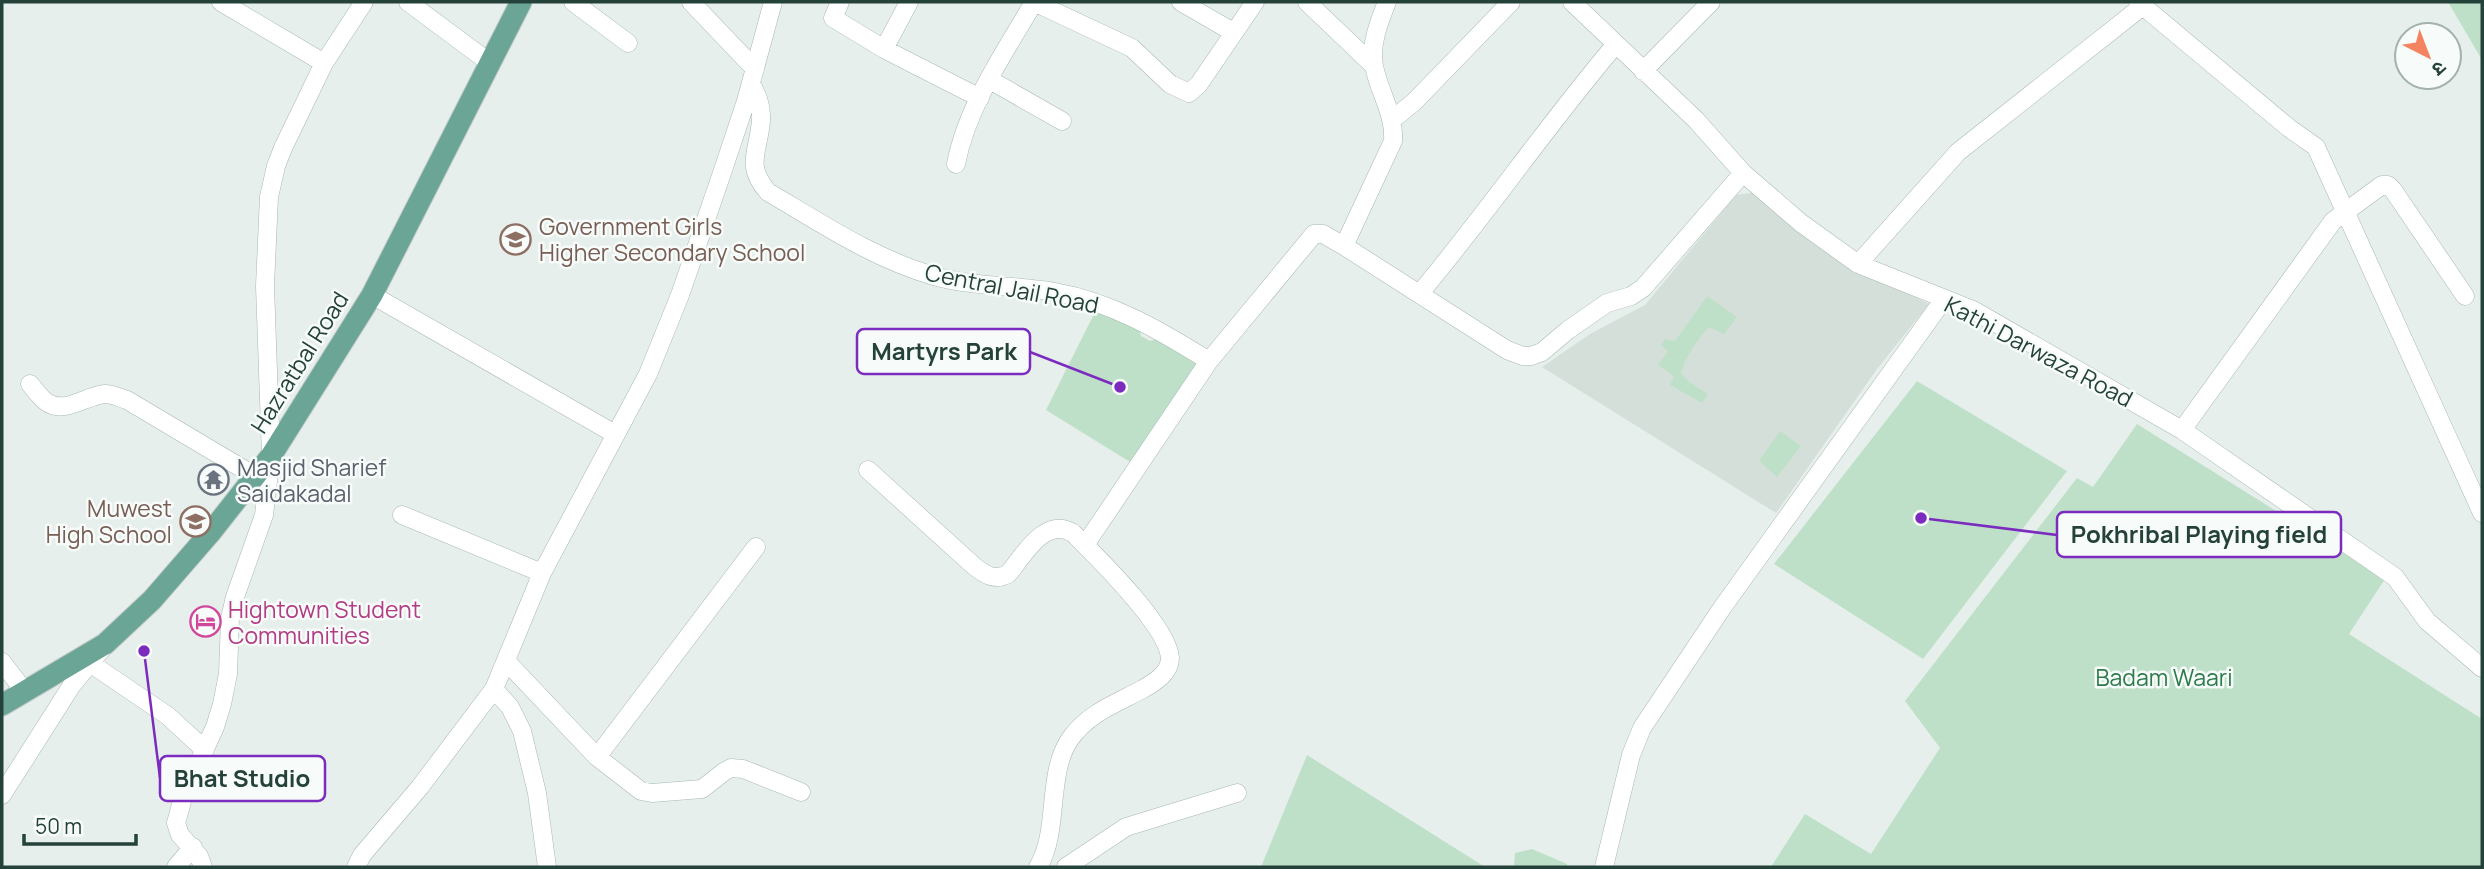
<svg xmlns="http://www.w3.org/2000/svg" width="2484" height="869" font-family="Manrope,'Noto Sans Devanagari',sans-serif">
	<rect width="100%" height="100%" fill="#e6efeb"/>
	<!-- built -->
	<path fill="#d4dfda" d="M1758,192L1844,263L1929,304L1877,369L1776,513L1542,367L1590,334L1645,305L1736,195Z"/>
	<!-- green -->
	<path fill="#bfe0c8" d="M2448,2H2482V60Z
		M1707,296L1737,317L1724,334L1709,327C1697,340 1686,356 1681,373L1688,381L1708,394L1702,403L1670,385L1674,376L1658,365L1668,351L1661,345L1665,339L1675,341Z
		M1095,312L1107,313L1138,324L1141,336L1150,341L1161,337L1199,364L1130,462L1046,410Z
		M1917,381L2067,471L1923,659L1774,564Z
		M2137,424L2385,579L2349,634L2482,719V867H1771L1805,814L1871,854L1940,748L1905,701L2077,478L2093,487Z
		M1780,431L1801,446L1777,477L1759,461Z
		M1307,755L1485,867H1261Z
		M1532,849L1567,864V867H1514L1515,853Z"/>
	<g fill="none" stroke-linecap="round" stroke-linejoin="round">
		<defs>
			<path id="minor" d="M221,2L324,63
				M408,2L490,63
				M573,2L628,43
				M691,2L755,69
				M840,2L833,18L884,49L980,98
				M1034,2L1132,48L1170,84L1189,93L1199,84L1255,2
				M1181,2L1233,32
				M1307,2L1374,66
				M1572,2L1696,120L1743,173L1801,223L1858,264L1973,310L2182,430L2395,577L2427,621L2482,668
				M2138,2L2289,128L2316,147L2482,513
				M884,49L909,2
				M1643,71L1711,2
				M990,80L1062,121
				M751,83C757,95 762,106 761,120C759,151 744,165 768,192C821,223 874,259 934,276C973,287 1015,285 1055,292C1112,302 1161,331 1209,361
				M1392,120L1414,102L1511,2
				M956,164C967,106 1005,52 1034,2
				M1344,246L1393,141C1395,114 1379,92 1374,66C1370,44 1379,22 1387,2
				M1858,264L1958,152L2144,5
				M1420,293C1488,212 1547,125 1616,44
				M372,295L615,434
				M30,384C35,390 40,397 45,401C64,416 86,395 105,394C113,394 120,398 127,400L255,476
				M2182,430L2333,221L2382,185H2388L2393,190L2465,296
				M868,470L974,566C985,575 995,581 1008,574C1024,555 1045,516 1073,533C1097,557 1168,626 1170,658C1170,673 1155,682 1143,689C1117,703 1088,713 1070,739C1046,774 1060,831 1038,867
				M402,515L542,573
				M1085,545L1209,361L1314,234H1323L1344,246L1507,350L1523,356H1531L1542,352L1568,330L1607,303L1631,296L1643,288L1743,173
				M506,661L597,757L641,791L652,793L702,789L725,771L731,768L743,769L801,792
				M2,662L25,692
				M90,663L168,716L205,750
				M494,689L510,707L522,731L537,793L547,867
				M597,757L756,547
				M2,795L72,685L101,650
				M176,867L193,847
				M203,867L199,856L180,835L176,823L184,794L215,727L222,704L228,674L230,618L235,597L264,515L271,456L265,286L269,197L276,166L283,148L324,63L364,2
				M356,867L362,855L420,787L494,689L542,573L648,374L680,295L722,173L746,101L773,2
				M1066,867L1126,827L1237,793
				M1604,867L1631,755L1642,728L1722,608L1944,299"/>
			<path id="major" d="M2,705L105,644L152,600L211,532L271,456L372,295L521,2"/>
		</defs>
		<!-- minor casing -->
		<use href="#minor" stroke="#a8b8b2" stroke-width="19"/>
		<!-- major casing -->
		<use href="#major" stroke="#c2cac8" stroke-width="23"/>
		<!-- minor -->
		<use href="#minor" stroke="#fff" stroke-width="18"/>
		<!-- major -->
		<use href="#major" stroke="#6aa596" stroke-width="21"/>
	</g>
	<!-- icons -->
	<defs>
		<symbol id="school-ring" viewBox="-11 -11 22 22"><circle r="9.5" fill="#f7fbf9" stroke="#8d6e63" stroke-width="1.5"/><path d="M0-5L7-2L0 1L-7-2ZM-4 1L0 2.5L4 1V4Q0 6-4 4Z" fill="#8d6e63"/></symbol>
		<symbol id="temple-ring" viewBox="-11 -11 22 22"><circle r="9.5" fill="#f7fbf9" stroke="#6b7280" stroke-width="1.5"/><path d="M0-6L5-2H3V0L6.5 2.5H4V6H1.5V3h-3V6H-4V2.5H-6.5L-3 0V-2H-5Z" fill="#6b7280"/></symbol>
		<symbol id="hotel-ring" viewBox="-11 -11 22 22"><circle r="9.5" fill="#f7fbf9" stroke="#d1479c" stroke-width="1.5"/><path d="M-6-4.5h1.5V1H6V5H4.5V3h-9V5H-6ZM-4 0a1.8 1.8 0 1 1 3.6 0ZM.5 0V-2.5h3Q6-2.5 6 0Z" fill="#d1479c"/></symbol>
	</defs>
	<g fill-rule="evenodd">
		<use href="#school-ring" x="498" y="222" width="35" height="35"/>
		<use href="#temple-ring" x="196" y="462" width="35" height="35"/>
		<use href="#school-ring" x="178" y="504" width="35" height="35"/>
		<use href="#hotel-ring" x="188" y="604" width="35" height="35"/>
	</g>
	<g text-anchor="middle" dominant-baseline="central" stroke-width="5" stroke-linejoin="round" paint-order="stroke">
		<!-- education labels -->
		<g font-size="23" fill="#785e54" stroke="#f7fbf9" text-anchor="start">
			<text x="539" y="226">Government Girls<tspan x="539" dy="26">Higher Secondary School</tspan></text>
			<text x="172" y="508" text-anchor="end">Muwest<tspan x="172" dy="26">High School</tspan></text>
		</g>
		<!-- street labels -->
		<g font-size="23" fill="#24423a" stroke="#f7fbf9">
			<text transform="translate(1012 288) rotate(11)">Central Jail Road</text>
			<text transform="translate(2039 351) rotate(28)">Kathi Darwaza Road</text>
			<text transform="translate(299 362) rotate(-58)">Hazratbal Road</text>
		</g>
		<!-- worship labels -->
		<g font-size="23" fill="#5b616d" stroke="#f7fbf9" text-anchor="start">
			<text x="237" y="467">Masjid Sharief<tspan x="237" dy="26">Saidakadal</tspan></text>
		</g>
		<!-- hotel labels -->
		<g font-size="23" fill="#b23c85" stroke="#f7fbf9" text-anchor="start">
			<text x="228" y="609">Hightown Student<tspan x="228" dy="26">Communities</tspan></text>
		</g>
		<!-- park labels -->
		<g font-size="23" fill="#2d7a4b" stroke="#f7fbf9">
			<text x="2164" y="677">Badam Waari</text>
		</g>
	</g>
	<!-- callouts -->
	<path fill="none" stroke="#7b2cbf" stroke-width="2.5" d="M1120 387L1030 352M1921 518L2057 535M144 651L160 778"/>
	<g fill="#7b2cbf" stroke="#f7fbf9" stroke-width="2.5">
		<circle cx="1120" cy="387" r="7"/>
		<circle cx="1921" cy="518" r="7"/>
		<circle cx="144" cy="651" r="7"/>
	</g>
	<g fill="#f7fbf9" stroke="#7b2cbf" stroke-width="2.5">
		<rect x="857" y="329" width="173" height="45" rx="7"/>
		<rect x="2057" y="512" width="284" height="45" rx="7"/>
		<rect x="160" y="756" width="165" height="45" rx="7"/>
	</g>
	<g font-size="24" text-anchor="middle" font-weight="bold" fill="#24423a">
		<text x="944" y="360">Martyrs Park</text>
		<text x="2199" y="543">Pokhribal Playing field</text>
		<text x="242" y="787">Bhat Studio</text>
	</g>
	<!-- border -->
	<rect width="2484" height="869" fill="none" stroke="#24423a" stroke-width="7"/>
	<!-- north arrow -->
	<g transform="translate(2428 56) rotate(138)"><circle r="33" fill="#f7fbf9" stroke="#a3b1ad" stroke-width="2"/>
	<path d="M0-5L12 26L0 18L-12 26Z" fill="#f4845f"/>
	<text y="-10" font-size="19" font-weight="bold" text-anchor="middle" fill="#24423a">उ</text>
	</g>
	<!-- scale -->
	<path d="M24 834v10h112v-10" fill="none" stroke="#24423a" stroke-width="3.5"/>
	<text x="35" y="834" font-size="21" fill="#24423a" stroke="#f7fbf9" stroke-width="5" paint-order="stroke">50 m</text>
</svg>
